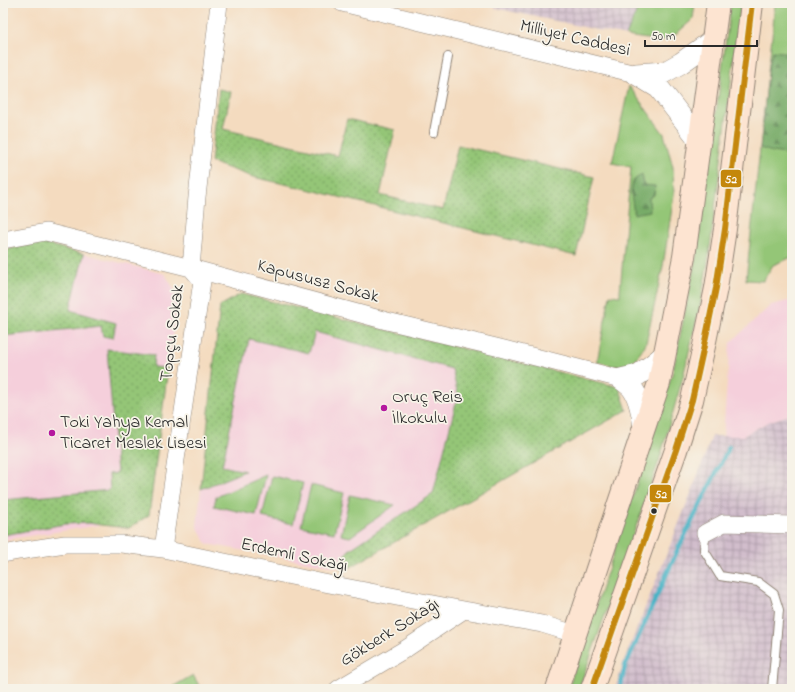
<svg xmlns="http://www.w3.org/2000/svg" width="795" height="692" font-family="'Indie Flower',sans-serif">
	<defs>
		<pattern id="industrial-grid" width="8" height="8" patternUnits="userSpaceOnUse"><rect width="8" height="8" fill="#d1bdcc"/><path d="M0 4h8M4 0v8" fill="none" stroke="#aa9aa6"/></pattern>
		<pattern id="forest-firs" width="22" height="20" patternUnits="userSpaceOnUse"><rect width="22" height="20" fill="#77ab68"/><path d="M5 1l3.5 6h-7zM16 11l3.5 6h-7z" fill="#628b56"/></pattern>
		<pattern id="garden-dots" width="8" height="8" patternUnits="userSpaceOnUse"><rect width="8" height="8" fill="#94c677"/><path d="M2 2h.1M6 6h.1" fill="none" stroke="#79a162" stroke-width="1.8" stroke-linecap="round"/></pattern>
	</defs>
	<rect width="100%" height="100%" fill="#f7f3e8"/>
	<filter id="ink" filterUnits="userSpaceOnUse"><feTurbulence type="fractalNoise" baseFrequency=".025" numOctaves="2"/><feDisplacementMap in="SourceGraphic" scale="8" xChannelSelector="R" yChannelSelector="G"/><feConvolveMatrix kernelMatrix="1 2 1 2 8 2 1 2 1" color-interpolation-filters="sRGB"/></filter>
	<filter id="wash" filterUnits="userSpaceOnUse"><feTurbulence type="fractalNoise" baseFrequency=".012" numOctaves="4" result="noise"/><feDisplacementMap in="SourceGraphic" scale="16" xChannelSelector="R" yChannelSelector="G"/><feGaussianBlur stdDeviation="0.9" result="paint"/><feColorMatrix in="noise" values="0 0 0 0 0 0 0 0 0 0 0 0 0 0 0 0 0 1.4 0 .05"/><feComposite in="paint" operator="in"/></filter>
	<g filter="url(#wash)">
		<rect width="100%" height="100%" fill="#f4dbbf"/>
		<!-- built -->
		<path fill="#f5cfdb" d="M42,243L165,274L179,297L168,368L149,515L129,528L101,525L3,540V249Z
			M241,294L627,410L347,569L207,544L197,526L220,306Z
			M792,300V414L768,422L743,436H723L730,343L771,305Z"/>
		<!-- industrial -->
		<path fill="url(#industrial-grid)" d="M493,3H640L626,36L495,8Z
			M792,414V689H615L625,658L693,488L712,436H743L768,422Z"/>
		<!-- green -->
		<path fill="#94c677" stroke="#607851" d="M640,3H695L693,19L675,35L661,41L626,36Z
			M731,3H741L709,255L700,306L683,377L659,461L579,689H568L625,519L647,455L673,371L697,252Z
			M775,3H792V257L773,265L763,281L746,280L773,27Z
			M629,86L664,134L673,167L674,195L663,266L646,343C640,355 632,366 617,366C611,366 603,363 597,362L610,295L620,296V291L631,167L612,163Z
			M266,475L256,515L214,506L216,497Z
			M272,476L303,483L293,524L262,517Z
			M311,485L344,493L334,533L301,526Z
			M350,495L395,505L350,537L341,535Z
			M193,675L201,689H176L174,686Z"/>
		<!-- forest -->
		<path fill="url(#forest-firs)" stroke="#516b4a" d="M773,51L792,53V155L772,152L760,148L769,64Z
			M642,174L644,185L655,186L654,195L649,198L650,211L634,214L631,193L633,181Z"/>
		<!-- garden -->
		<path fill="url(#garden-dots)" stroke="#607851" d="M219,89L231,92L223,129L338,156L347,119L395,130L380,195L443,210L458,145L594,177L576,256L307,189L253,177L211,162Z
			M42,243L84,254L70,310L116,323L113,338L103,336L101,326L3,336V250Z
			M241,294L619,387L627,410L347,569L340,568L343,557L349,550L433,494L458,395L452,369L315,332L309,353L249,339L222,466L245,471L201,489L220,306Z
			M107,349L154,355L153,367L168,368L149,515L129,528L101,525L89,523L65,524L3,535V500L110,490L109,474L117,473Z"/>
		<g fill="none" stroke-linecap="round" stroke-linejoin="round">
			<!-- stream -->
			<path stroke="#49b3c6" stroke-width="4.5" d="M620,689L625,666L679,547L729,447"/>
		</g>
	</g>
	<g filter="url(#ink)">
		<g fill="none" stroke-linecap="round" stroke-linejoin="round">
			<defs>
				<path id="service" d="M434,132L448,57
					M705,533L704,550L720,576L758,582L774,594L779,610L772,689"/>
				<path id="minor" d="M342,3L636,74
					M3,240L46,232L191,268L387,321L496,347L621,379
					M705,533L724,523L792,525
					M163,549L202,281L191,268L197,197L219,3
					M3,554L19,551L65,544H121L163,549L324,583L464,610L542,624L575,634
					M338,689L407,648L464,610"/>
				<path id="tertiary" d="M636,74L659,88L700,141
					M636,74L665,72L681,63L713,40
					M621,379C625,382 628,384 631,387C640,397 642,415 644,427
					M621,379L638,375L652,365L664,355"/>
				<path id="secondary" d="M557,689L659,383L684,257L718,3
					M592,689L676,450L692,400L704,346L716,288L725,229L752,3"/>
			</defs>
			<!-- service casing -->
			<use href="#service" stroke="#908375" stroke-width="10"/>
			<!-- minor casing -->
			<use href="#minor" stroke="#908375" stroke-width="18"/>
			<!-- tertiary casing -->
			<use href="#tertiary" stroke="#908375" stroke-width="22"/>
			<!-- secondary casing -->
			<use href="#secondary" stroke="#908375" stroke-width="24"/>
			<!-- service -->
			<use href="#service" stroke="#fff" stroke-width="8"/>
			<!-- minor -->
			<use href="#minor" stroke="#fff" stroke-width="17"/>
			<!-- tertiary -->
			<use href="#tertiary" stroke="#fff" stroke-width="21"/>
			<!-- secondary -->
			<use href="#secondary" stroke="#fde4d1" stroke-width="22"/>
			<defs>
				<path id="bus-1" d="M592,689L676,450L692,400L704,346L716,288L725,229L752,3"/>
			</defs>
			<!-- bus-1 casing -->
			<use href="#bus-1" stroke="#f7f3e8" stroke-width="9"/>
			<!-- bus-1 -->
			<use href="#bus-1" stroke="#c4870b" stroke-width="6"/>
		</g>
	</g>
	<!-- markers -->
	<g fill="#b5179e" stroke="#f7f3e8" stroke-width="1.5">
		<circle cx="384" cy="408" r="4"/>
		<circle cx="52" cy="433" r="4"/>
	</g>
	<circle fill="#2b2b2b" stroke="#f7f3e8" stroke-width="1.5" cx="654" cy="511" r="3.5"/>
	<g text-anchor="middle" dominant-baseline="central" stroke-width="3.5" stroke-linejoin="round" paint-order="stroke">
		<!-- street labels -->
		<g font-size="18" fill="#2b2b2b" stroke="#f7f3e8">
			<text transform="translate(575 39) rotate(13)">Milliyet Caddesi</text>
			<text transform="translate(318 282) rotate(15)">Kapususz Sokak</text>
			<text transform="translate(173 333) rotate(-83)">Topçu Sokak</text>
			<text transform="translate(294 556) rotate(12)">Erdemli Sokağı</text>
			<text transform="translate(390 633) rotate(-32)">Gökberk Sokağı</text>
		</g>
		<!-- poi labels -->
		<g font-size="18" fill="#2b2b2b" stroke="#f7f3e8" text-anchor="start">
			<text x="392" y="398">Oruç Reis<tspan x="392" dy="21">İlkokulu</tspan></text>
			<text x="60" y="423">Toki Yahya Kemal<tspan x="60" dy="21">Ticaret Meslek Lisesi</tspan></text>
		</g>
	</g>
	<g stroke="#f7f3e8" stroke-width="1.5">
		<rect x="720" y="169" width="22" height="19" rx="4" fill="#c4870b"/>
		<rect x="649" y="484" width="23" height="19" rx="4" fill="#c4870b"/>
	</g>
	<g font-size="11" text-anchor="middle" font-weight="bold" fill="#fff">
		<text x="731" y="183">52</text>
		<text x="661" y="498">52</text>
	</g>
	<!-- margin -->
	<rect width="795" height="692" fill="none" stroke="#f7f3e8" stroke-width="16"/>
	<!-- scale -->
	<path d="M645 40v6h112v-6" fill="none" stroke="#2b2b2b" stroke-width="2"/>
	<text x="651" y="40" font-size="12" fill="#2b2b2b" stroke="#f7f3e8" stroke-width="3" paint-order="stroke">50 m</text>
</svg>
